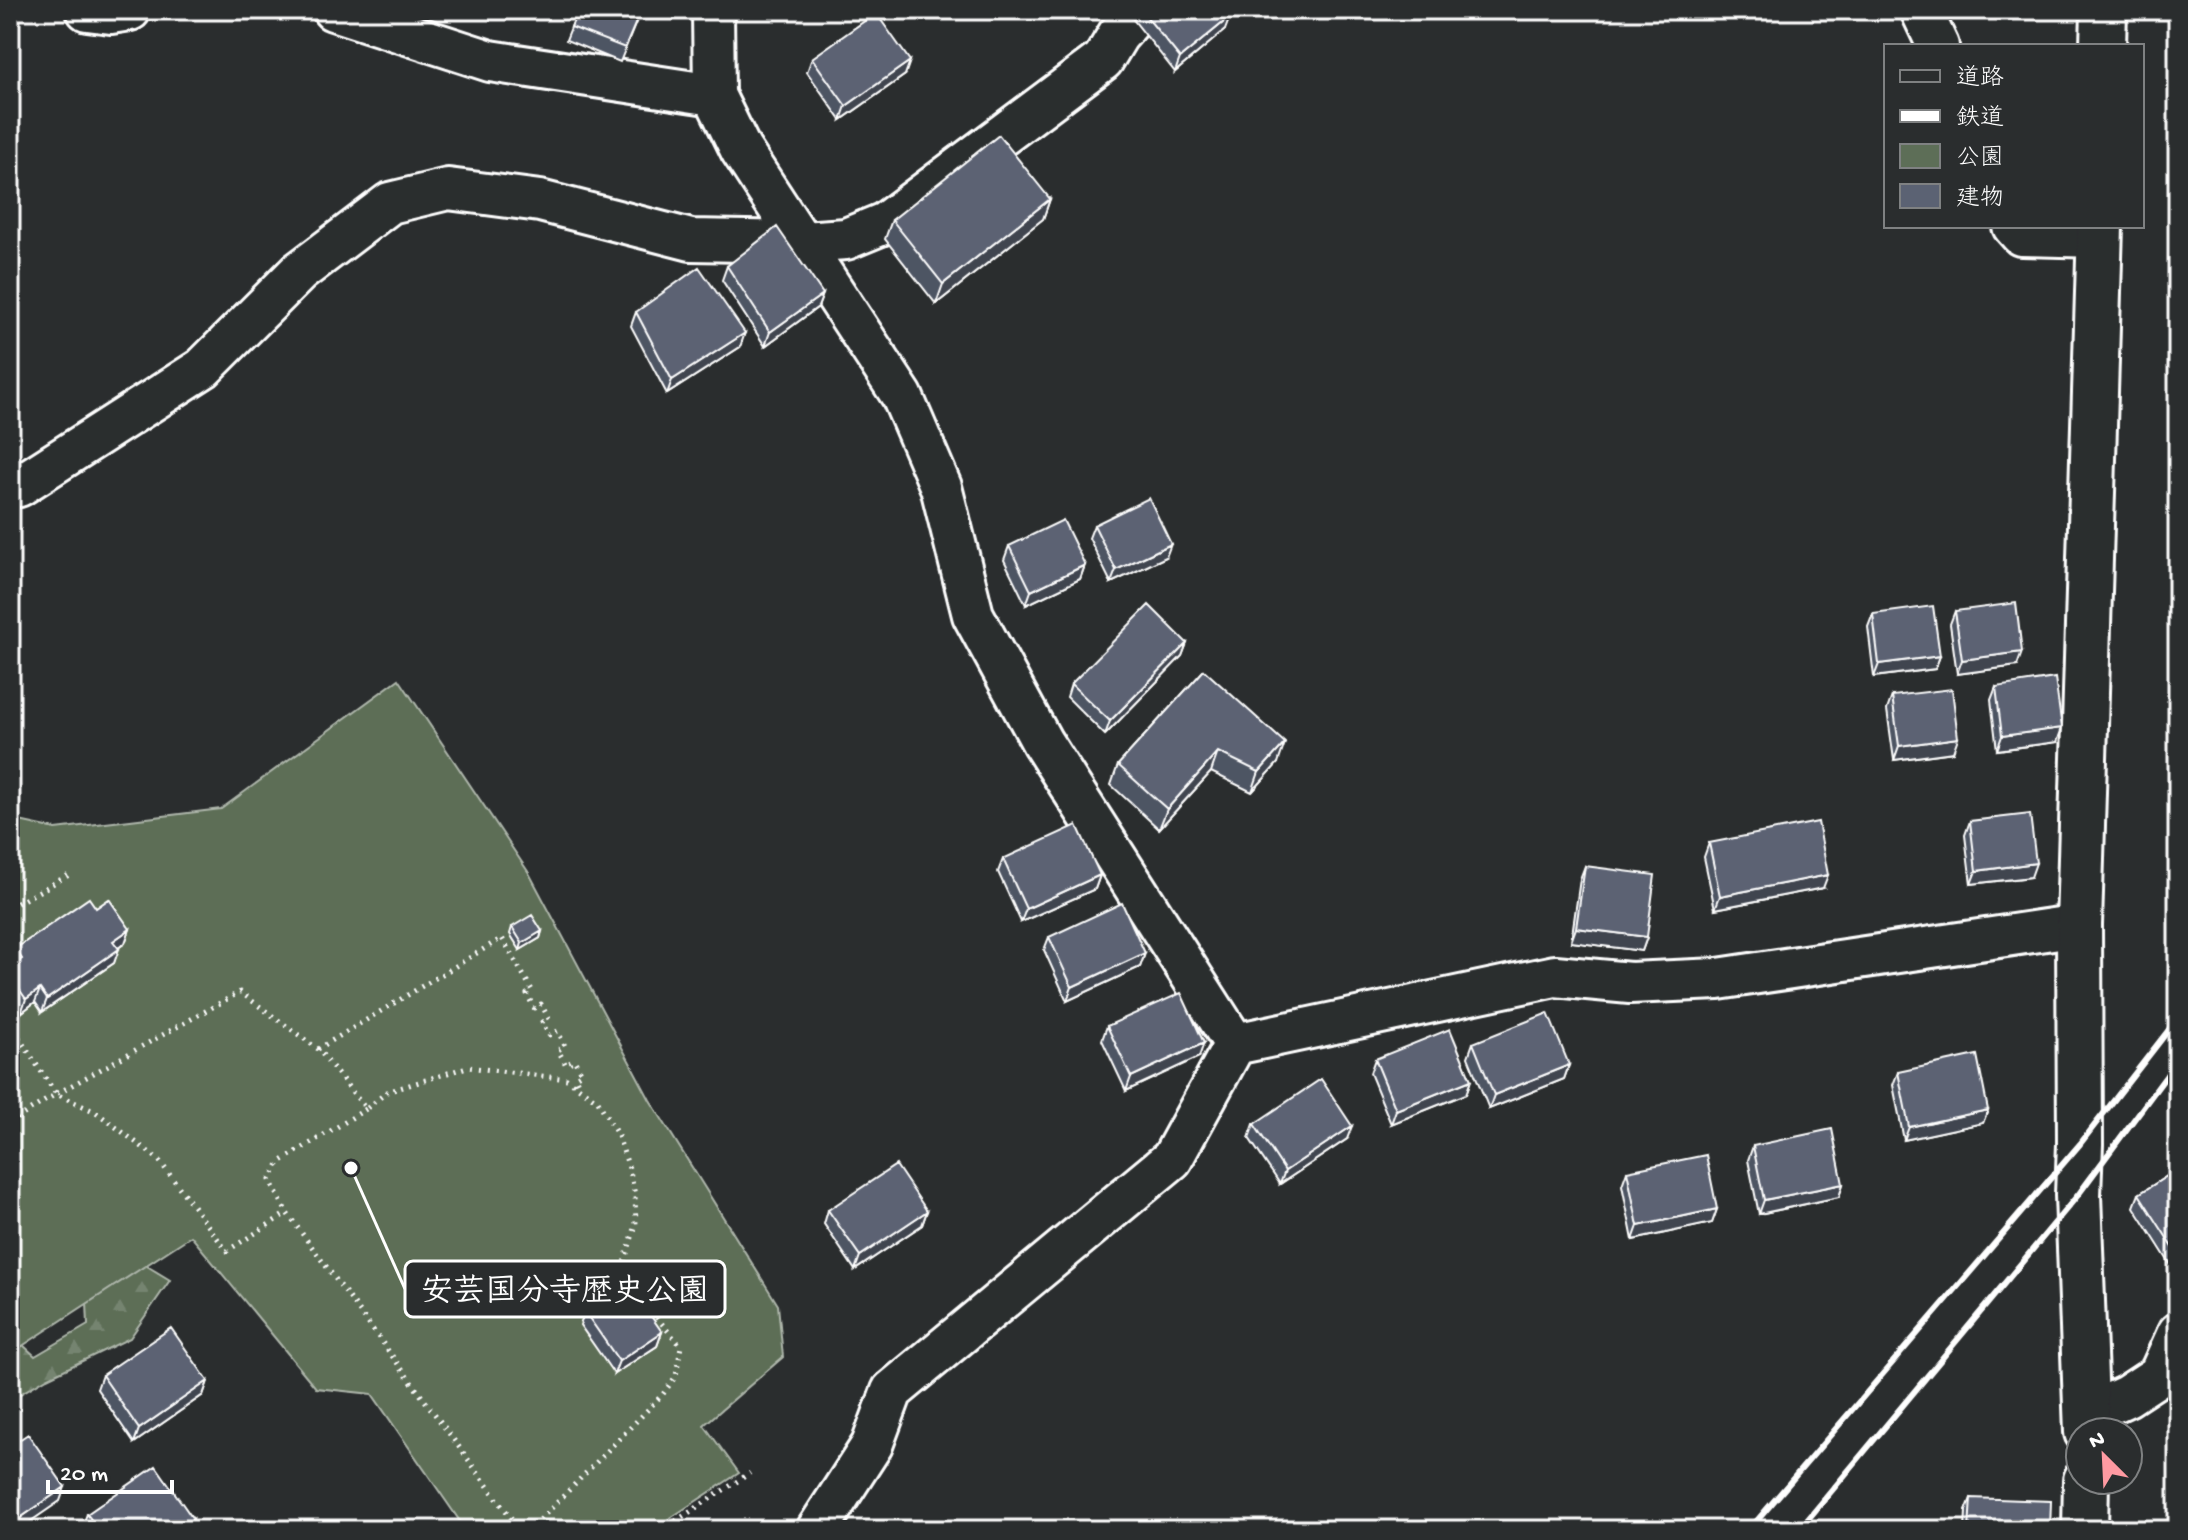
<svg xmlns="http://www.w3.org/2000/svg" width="2188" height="1540" font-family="'Gochi Hand','Klee One',sans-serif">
	<defs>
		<pattern id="forest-firs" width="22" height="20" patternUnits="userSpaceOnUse" patternTransform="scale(2)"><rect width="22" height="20" fill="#5d6e57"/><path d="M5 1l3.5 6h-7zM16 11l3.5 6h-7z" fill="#758470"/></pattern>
	</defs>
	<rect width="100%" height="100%" fill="#2a2d2e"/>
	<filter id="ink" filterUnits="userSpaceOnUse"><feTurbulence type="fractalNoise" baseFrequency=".0125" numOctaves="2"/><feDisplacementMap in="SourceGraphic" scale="16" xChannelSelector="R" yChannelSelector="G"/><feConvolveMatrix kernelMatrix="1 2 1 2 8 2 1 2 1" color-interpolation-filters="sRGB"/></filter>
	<g filter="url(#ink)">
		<!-- forest -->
		<path fill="url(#forest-firs)" stroke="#aeb6ab" stroke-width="2" d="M137,1260L170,1280L130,1338L47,1378L10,1400V1333L35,1356L88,1325L86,1279Z"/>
		<!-- park -->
		<path fill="#5d6e57" stroke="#aeb6ab" stroke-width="2" d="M399,679L529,873L650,1100L778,1305L783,1357L704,1425L739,1473L652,1530H466L372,1394L316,1388L191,1236L10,1354V819L56,829L221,809Z"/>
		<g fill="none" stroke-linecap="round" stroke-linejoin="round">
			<defs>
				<path id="street" d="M87,10L111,13L130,10
					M333,10L490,61L714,95
					M713,10L714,95L741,150L902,396L941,487L973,615L1042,742L1235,1044
					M1921,10L1938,46
					M2013,226L2021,235L2100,237
					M19,486L203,368L299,272L390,203L448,189L540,201L691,240L802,242L846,239L885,223L1103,60L1118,35L1140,10
					M2087,1414L2127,1396L2159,1375L2178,1333
					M817,1530L872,1445L892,1391L1172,1159L1235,1044L1555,976L1630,983L1718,979L2079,925"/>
				<path id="secondary" d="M2103,46L2104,10
					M2087,1432L2078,1195L2080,1144L2079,925L2100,226
					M2085,1530L2086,1480"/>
			</defs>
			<!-- street casing -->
			<use href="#street" stroke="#fff" stroke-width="46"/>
			<!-- secondary casing -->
			<use href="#secondary" stroke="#fff" stroke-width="50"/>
			<!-- path -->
			<path stroke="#fff" stroke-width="5" stroke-dasharray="2 6" stroke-linecap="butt" d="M10,907L69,875
				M10,1024L56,1094L96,1112L158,1159L227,1251L287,1213
				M318,1049L502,938L532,990L527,994L534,1008L541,1004L549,1019L542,1022L549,1035L558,1031L565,1046L558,1050L566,1065L574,1060L582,1073L575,1077L580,1087
				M366,1109L280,1162L270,1180L287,1213L520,1530
				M10,1123L56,1094L240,992L318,1049L366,1109L387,1092L467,1067L567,1079L598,1101L618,1136L630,1171L635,1195L636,1225L620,1275L681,1346L676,1376L663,1394L530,1530
				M662,1530L750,1473"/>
			<!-- street -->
			<use href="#street" stroke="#2a2d2e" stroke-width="40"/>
			<!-- secondary -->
			<use href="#secondary" stroke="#2a2d2e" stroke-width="44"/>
			<!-- rail -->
			<path stroke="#fff" stroke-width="6" d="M1749,1530L2080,1144L2178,1018
				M1799,1530L2078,1195L2178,1060"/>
		</g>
		<!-- wall -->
		<path fill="#4e5463" stroke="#fff" stroke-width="2" d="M578,10H641L620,62L566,40Z
			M1135,10H1224L1225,30L1175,72L1132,18Z
			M812,58L905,75L841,120L807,72Z
			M1050,199L1043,219L936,304L885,239L892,220Z
			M727,266L823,294L818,307L765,346L722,280Z
			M636,312L740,347L667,394L631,326Z
			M1094,525L1166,557L1111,583L1089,538Z
			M1009,546L1085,565L1080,579L1026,605L1004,560Z
			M1955,611L2017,666L1957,674L1950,624Z
			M1873,614L1940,656L1935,669L1874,677L1868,627Z
			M1187,643L1182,656L1105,735L1067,697L1071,684Z
			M1204,670L1278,763L1252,792L1211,772L1159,829L1111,785L1118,765Z
			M1996,687L2057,742L1997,750L1991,700Z
			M1892,696L1953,752L1894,760L1887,710Z
			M1970,821L2031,877L1971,884L1965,835Z
			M1709,843L1823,888L1715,909L1704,857Z
			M1003,859L1100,875L1095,889L1021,922L998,872Z
			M1585,866L1647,937L1642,951L1571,942L1580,879Z
			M96,908L130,929L125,943L118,948L114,963L42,1012L35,1002L21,1013L10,996V967L12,966L10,962L15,949Z
			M512,927L542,931L540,938L520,950L510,934Z
			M1049,937L1145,953L1140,967L1067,1001L1044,950Z
			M1107,1026L1199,1057L1126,1091L1102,1040Z
			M1473,1043L1569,1065L1564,1079L1489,1109L1468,1057Z
			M1375,1059L1471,1080L1466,1094L1391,1124L1370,1073Z
			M1898,1072L1988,1110L1983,1123L1904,1140L1893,1085Z
			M1254,1124L1347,1139L1280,1184L1249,1138Z
			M1753,1146L1843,1184L1839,1197L1759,1214L1748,1160Z
			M2178,1169V1268L2174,1270L2134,1207L2139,1194Z
			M1627,1171L1717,1209L1712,1223L1633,1240L1622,1185Z
			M828,1210L927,1211L922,1225L855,1270L824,1224Z
			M585,1312L662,1332L657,1346L614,1374L580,1325Z
			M102,1375L208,1381L203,1395L134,1443L97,1389Z
			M1971,1498L2050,1530H1965L1966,1511Z
			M87,1514L193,1519L189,1530H84L82,1527Z"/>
		<!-- shaded-wall -->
		<path fill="#404550" stroke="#fff" stroke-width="2" d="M1230,17L1225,30L1175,72L1180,58Z
			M910,61L905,75L841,120L846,106Z
			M1050,199L1043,219L936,304L943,284Z
			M823,294L818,307L765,346L770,332Z
			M745,333L740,347L667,394L672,380Z
			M1171,544L1166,557L1111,583L1116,570Z
			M1085,565L1080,579L1026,605L1031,591Z
			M1187,643L1182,656L1105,735L1110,721Z
			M2022,652L2017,666L1957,674L1962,660Z
			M1940,656L1935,669L1874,677L1879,664Z
			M2062,728L2057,742L1997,750L2002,736Z
			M1958,738L1953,752L1894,760L1899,746Z
			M1285,743L1278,763L1252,792L1259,772Z
			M1218,752L1211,772L1159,829L1167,809Z
			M2036,863L2031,877L1971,884L1976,871Z
			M1100,875L1095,889L1021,922L1026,909Z
			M1828,875L1823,888L1715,909L1720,896Z
			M1576,928L1647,937L1642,951L1571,942Z
			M130,929L125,943L108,955L113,941Z
			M542,931L540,938L520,950L522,943Z
			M119,949L114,963L42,1012L47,999Z
			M1145,953L1140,967L1067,1001L1072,987Z
			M40,989L35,1002L21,1013L26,999Z
			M1204,1043L1199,1057L1126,1091L1131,1077Z
			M1569,1065L1564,1079L1489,1109L1494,1095Z
			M1471,1080L1466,1094L1391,1124L1396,1110Z
			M1988,1110L1983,1123L1904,1140L1909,1127Z
			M1352,1126L1347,1139L1280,1184L1285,1171Z
			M1843,1184L1839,1197L1759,1214L1764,1200Z
			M1717,1209L1712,1223L1633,1240L1638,1226Z
			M927,1211L922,1225L855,1270L860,1256Z
			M662,1332L657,1346L614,1374L619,1361Z
			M208,1381L203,1395L134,1443L139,1429Z
			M65,1487L60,1501L18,1530H10V1525Z
			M193,1519L189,1530H178Z"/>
		<!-- building -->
		<path fill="#5b6273" stroke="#fff" stroke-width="2" d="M578,10H641L625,48L571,27Z
			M1141,10H1224L1230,17L1180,58Z
			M876,13L910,61L846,106L812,58Z
			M999,135L1050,199L943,284L892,220Z
			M777,227L823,294L770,332L727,266Z
			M699,267L745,333L672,380L636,312Z
			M1149,498L1171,544L1116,570L1094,525Z
			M1063,520L1085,565L1031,591L1009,546Z
			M2016,603L2022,652L1962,660L1955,611Z
			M1149,605L1187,643L1110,721L1071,684Z
			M1933,606L1940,656L1879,664L1873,614Z
			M1204,670L1285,743L1259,772L1218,752L1167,809L1118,765Z
			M2055,678L2062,728L2002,736L1996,687Z
			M1952,689L1958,738L1899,746L1892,696Z
			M2030,814L2036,863L1976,871L1970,821Z
			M1818,822L1828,875L1720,896L1709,843Z
			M1077,825L1100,875L1026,909L1003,859Z
			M1585,866L1655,875L1647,937L1576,928Z
			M89,898L96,908L109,899L130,929L113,941L119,949L47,999L40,989L26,999L10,976V967L22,959L15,949Z
			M1122,903L1145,953L1072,987L1049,937Z
			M532,915L542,931L522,943L512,927Z
			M1181,993L1204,1043L1131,1077L1107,1026Z
			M1548,1013L1569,1065L1494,1095L1473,1043Z
			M1450,1029L1471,1080L1396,1110L1375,1059Z
			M1977,1055L1988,1110L1909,1127L1898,1072Z
			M1321,1079L1352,1126L1285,1171L1254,1124Z
			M1832,1129L1843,1184L1764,1200L1753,1146Z
			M1706,1155L1717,1209L1638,1226L1627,1171Z
			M896,1165L927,1211L860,1256L828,1210Z
			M2178,1169V1255L2139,1194Z
			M628,1283L662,1332L619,1361L585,1312Z
			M171,1328L208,1381L139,1429L102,1375Z
			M28,1434L65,1487L10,1525V1446Z
			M156,1466L193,1519L178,1530H99L87,1514Z
			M1971,1498L2051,1501L2050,1530H1969Z"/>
	</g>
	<!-- callouts -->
	<path fill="none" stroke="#fff" stroke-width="3" d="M351 1168L405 1289"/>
	<circle fill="#fff" stroke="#2a2d2e" stroke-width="3" cx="351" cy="1168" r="8"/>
	<rect fill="#2a2d2e" stroke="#fff" stroke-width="3" x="405" y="1261" width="320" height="56" rx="8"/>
	<g font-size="32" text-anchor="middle" font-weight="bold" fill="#fff">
		<text x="565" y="1300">安芸国分寺歴史公園</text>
	</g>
	<!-- margin -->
	<rect width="2188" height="1540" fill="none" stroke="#2a2d2e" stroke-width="40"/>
	<rect x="20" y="20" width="2148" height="1500" fill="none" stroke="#fff" stroke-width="3" filter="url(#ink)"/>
	<!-- legend -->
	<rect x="1884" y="44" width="260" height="184" fill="#2a2d2e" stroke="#7f8182" stroke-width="2"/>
	<rect x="1900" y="70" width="40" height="12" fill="#2a2d2e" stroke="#7f8182" stroke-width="2"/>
	<text x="1956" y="84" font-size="24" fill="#ffffff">道路</text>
	<rect x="1900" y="110" width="40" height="12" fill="#ffffff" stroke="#7f8182" stroke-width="2"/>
	<text x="1956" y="124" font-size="24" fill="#ffffff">鉄道</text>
	<rect x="1900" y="144" width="40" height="24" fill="#5d6e57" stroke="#7f8182" stroke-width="2"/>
	<text x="1956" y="164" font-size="24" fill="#ffffff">公園</text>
	<rect x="1900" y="184" width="40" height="24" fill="#5b6273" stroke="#7f8182" stroke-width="2"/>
	<text x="1956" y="204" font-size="24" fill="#ffffff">建物</text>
	<!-- north arrow -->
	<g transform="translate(2104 1456) rotate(336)"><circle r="38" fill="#2a2d2e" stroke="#7f8182" stroke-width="2"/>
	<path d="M0-6L14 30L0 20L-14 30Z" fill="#ff9aa2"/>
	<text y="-12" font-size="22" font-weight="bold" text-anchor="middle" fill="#ffffff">N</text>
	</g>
	<!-- scale -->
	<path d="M48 1480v12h124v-12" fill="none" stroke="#ffffff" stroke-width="4"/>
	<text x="60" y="1480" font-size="24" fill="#ffffff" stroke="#2a2d2e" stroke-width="6" paint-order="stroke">20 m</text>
</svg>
